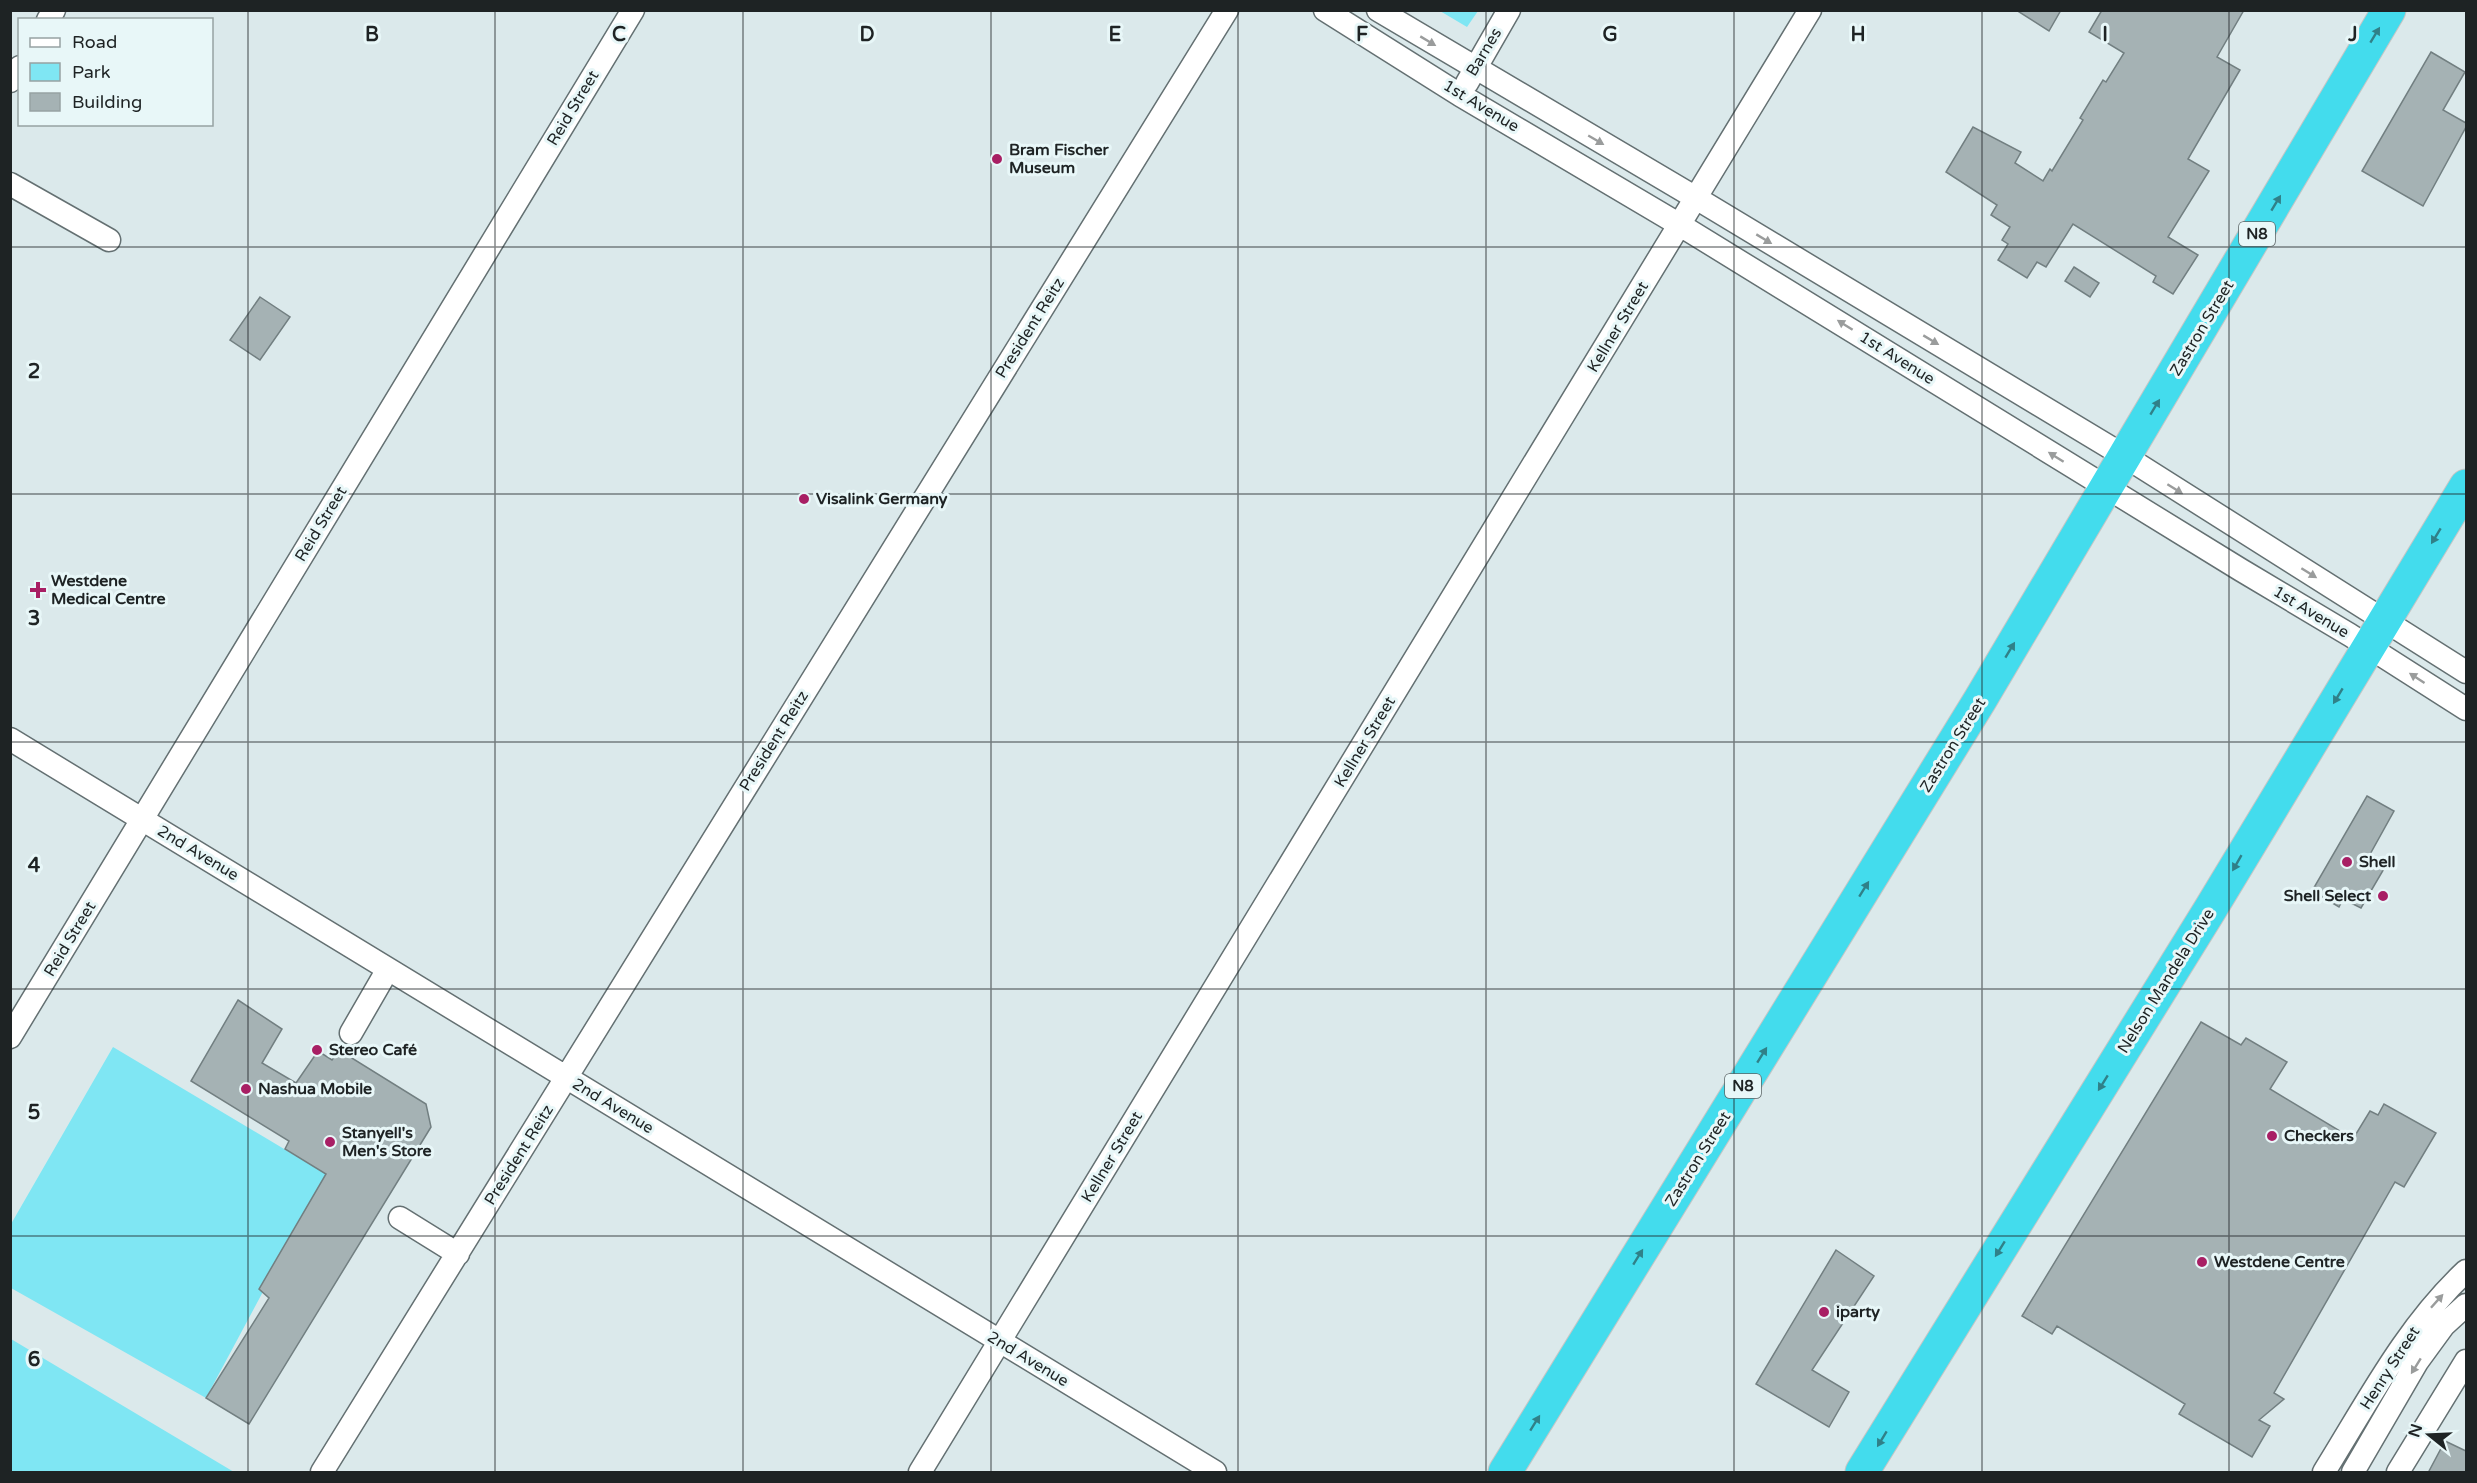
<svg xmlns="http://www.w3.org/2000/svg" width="2477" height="1483" font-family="'Varela Round',sans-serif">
	<rect width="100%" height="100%" fill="#dbe9eb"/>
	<!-- green -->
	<path fill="#7fe6f3" d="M1440,11H1478L1467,27Z
		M113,1047L326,1174L206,1398L11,1288V1224Z
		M10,1339H11L234,1472H11Z"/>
	<!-- building -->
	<path fill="#a5b2b4" stroke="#727f81" stroke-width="1.5" d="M2016,10H2061L2049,31Z
		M2102,10H2244L2217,57L2240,70L2188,159L2209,171L2168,237L2198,255L2173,294L2153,282L2156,276L2073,224L2046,267L2037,262L2027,278L1998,260L2008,244L2002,240L2010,227L1991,215L1997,205L1946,172L1973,127L2021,152L2015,163L2043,181L2050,169L2052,171L2083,120L2080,118L2103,80L2106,82L2124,53L2089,32Z
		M2431,52L2465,72L2443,110L2466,123V127L2423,206L2362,171Z
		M2074,267L2099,283L2090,297L2065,281Z
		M260,297L290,317L260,360L230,340Z
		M2367,796L2394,811L2368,858L2385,867L2361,908L2343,899L2339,907L2312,891Z
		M238,1000L282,1029L262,1063L296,1083L318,1051L332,1060L339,1050L426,1104L431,1127L249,1424L206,1398L269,1298L259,1289L326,1174L285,1149L289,1141L191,1081Z
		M2201,1022L2241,1045L2246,1038L2287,1062L2270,1089L2353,1139L2370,1111L2378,1115L2384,1104L2436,1133L2404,1187L2395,1182L2274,1393L2284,1399L2259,1420L2270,1426L2252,1457L2179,1414L2185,1404L2057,1326L2052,1334L2022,1316Z
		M1836,1250L1874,1276L1812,1370L1849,1392L1829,1427L1756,1384Z
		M2445,1441L2466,1451V1473H2428Z"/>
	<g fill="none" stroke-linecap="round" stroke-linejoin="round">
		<defs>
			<path id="minor" d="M1325,10L1460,95L1680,225L2241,570L2350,635L2466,709
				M1378,10L1696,198L2126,457L2466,672
				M48,20L54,10
				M10,81L20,67
				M1467,83L1509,10
				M10,184L109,240
				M10,739L1215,1472
				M351,1033L388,969
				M10,1037L633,10
				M400,1218L458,1254
				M322,1472L1227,10
				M920,1472L1810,10
				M2324,1472C2367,1403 2406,1327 2466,1271
				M2353,1472L2417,1362L2444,1325L2466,1305
				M2398,1472L2466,1361"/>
			<path id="highway" d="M1505,1472L1980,700L2389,10
				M1862,1472L2211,908L2466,486"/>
		</defs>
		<!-- minor casing -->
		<use href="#minor" stroke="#647072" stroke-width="25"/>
		<!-- highway casing -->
		<use href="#highway" stroke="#c4c6c6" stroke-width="35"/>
		<!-- minor -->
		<use href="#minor" stroke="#fff" stroke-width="22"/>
		<!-- highway -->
		<use href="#highway" stroke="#43dced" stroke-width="33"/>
	</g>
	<!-- one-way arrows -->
	<defs><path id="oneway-solid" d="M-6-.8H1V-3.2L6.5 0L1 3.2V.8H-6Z" transform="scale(1.5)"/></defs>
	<g fill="#308088">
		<use href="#oneway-solid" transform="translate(2375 35) rotate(-59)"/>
		<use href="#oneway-solid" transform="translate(2276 203) rotate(-59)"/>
		<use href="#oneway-solid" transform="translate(2155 407) rotate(-59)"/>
		<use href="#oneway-solid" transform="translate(2436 536) rotate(121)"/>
		<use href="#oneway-solid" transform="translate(2010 650) rotate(-59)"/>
		<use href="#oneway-solid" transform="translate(2338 696) rotate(121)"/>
		<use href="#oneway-solid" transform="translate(2237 863) rotate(120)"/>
		<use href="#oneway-solid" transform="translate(1864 889) rotate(-58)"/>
		<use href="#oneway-solid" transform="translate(1762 1055) rotate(-58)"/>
		<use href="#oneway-solid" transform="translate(2103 1083) rotate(122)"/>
		<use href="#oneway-solid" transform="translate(2000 1249) rotate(122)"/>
		<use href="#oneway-solid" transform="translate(1638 1257) rotate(-58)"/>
		<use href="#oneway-solid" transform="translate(1535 1423) rotate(-58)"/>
		<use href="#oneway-solid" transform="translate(1882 1439) rotate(121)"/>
	</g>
	<g fill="#9a9c9c">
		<use href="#oneway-solid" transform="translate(1428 41) rotate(31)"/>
		<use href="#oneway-solid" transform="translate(1596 140) rotate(30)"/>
		<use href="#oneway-solid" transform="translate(1764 239) rotate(31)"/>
		<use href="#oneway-solid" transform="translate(1845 325) rotate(-148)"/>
		<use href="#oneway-solid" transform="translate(1931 340) rotate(31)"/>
		<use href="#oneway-solid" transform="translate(2056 457) rotate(-148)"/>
		<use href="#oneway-solid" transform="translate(2175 489) rotate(32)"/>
		<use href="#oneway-solid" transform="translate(2309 573) rotate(32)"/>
		<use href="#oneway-solid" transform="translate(2417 678) rotate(-147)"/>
		<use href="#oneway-solid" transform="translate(2437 1301) rotate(-48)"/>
		<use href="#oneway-solid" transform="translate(2416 1366) rotate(122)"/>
	</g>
	<!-- grid -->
	<path fill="none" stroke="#1e2324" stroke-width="1.5" stroke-opacity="0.55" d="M248,10V1472M495,10V1472M743,10V1472M991,10V1472M1238,10V1472M1486,10V1472M1734,10V1472M1982,10V1472M2229,10V1472M10,247H2466M10,494H2466M10,742H2466M10,989H2466M10,1236H2466"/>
	<!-- markers -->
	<g fill="#a81f64" stroke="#e8f7f8" stroke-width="2">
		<circle cx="997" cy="159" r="6"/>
		<circle cx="804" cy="499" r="6"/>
		<path d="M35 581h6v6h6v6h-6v6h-6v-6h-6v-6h6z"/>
		<circle cx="2347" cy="862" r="6"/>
		<circle cx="2383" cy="896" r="6"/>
		<circle cx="317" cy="1050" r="6"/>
		<circle cx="246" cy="1089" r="6"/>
		<circle cx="2272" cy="1136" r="6"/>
		<circle cx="330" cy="1142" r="6"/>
		<circle cx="2202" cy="1262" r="6"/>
		<circle cx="1824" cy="1312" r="6"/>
	</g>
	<g text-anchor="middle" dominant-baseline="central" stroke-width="6" stroke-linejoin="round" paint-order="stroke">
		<!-- shield labels -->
		<g fill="#e8f7f8" stroke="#5b6364" stroke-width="1.5">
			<rect x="2239" y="222" width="36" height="24" rx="4.5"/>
			<rect x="1725" y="1074" width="36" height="24" rx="4.5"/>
		</g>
		<g font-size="15" font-weight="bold" fill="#1e2324">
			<text x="2257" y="234">N8</text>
			<text x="1743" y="1086">N8</text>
		</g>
		<!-- street labels -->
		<g font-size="16" fill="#1e2324" stroke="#e8f7f8">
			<text transform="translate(1484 52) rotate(-59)">Barnes</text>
			<text transform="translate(1481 106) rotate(31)">1st Avenue</text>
			<text transform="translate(573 108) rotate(-59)">Reid Street</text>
			<text transform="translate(1618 327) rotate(-59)">Kellner Street</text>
			<text transform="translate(1030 328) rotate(-58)">President Reitz</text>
			<text transform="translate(2202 328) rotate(-59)">Zastron Street</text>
			<text transform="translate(1897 358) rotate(32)">1st Avenue</text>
			<text transform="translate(321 524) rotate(-59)">Reid Street</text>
			<text transform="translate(2311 612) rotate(31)">1st Avenue</text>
			<text transform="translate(774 741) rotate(-58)">President Reitz</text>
			<text transform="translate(1365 742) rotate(-59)">Kellner Street</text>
			<text transform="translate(1953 745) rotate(-58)">Zastron Street</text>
			<text transform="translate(198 853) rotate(31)">2nd Avenue</text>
			<text transform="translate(70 939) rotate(-59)">Reid Street</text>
			<text transform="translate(2166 981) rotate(-58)">Nelson Mandela Drive</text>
			<text transform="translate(613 1106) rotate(31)">2nd Avenue</text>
			<text transform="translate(519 1155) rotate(-58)">President Reitz</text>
			<text transform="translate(1112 1157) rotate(-59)">Kellner Street</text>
			<text transform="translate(1698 1159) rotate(-58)">Zastron Street</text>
			<text transform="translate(1028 1359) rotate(31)">2nd Avenue</text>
			<text transform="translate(2390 1368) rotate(-57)">Henry Street</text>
		</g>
		<!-- poi labels -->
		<g font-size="16" font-weight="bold" fill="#1e2324" stroke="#e8f7f8" text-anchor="start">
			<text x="1009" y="150">Bram Fischer<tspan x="1009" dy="18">Museum</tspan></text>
			<text x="816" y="499">Visalink Germany</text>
			<text x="51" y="581">Westdene<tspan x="51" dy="18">Medical Centre</tspan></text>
			<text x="2359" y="862">Shell</text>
			<text x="2371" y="896" text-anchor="end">Shell Select</text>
			<text x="329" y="1050">Stereo Café</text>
			<text x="258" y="1089">Nashua Mobile</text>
			<text x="342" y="1133">Stanyell's<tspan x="342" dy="18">Men's Store</tspan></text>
			<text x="2284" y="1136">Checkers</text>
			<text x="2214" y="1262">Westdene Centre</text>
			<text x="1836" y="1312">iparty</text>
		</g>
	</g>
	<g font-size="20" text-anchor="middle" font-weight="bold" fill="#1e2324" stroke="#e8f7f8" stroke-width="6" stroke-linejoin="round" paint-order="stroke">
		<text x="372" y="41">B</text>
		<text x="619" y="41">C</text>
		<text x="867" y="41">D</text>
		<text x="1115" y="41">E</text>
		<text x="1362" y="41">F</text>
		<text x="1610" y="41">G</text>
		<text x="1858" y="41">H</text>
		<text x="2105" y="41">I</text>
		<text x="2353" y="41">J</text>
		<text x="34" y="378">2</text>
		<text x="34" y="625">3</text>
		<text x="34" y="872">4</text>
		<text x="34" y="1119">5</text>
		<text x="34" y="1366">6</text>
	</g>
	<!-- border -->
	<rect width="2477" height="1483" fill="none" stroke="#1e2324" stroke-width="24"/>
	<!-- legend -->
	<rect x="18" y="18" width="195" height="108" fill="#e8f7f8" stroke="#97a2a3" stroke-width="1.5"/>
	<rect x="30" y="38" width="30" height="9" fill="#ffffff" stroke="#97a2a3" stroke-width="1.5"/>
	<text x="72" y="48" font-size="18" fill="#1e2324">Road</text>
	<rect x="30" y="63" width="30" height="18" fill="#7fe6f3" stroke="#97a2a3" stroke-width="1.5"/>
	<text x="72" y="78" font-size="18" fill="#1e2324">Park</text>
	<rect x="30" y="93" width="30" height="18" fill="#a5b2b4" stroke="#97a2a3" stroke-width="1.5"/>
	<text x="72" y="108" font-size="18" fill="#1e2324">Building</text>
	<!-- north arrow -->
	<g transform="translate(2429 1435) rotate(288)" stroke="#e8f7f8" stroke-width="4.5" paint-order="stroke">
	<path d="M0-4.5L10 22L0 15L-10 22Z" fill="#1e2324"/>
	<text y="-9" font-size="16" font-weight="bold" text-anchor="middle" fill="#1e2324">N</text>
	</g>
</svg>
